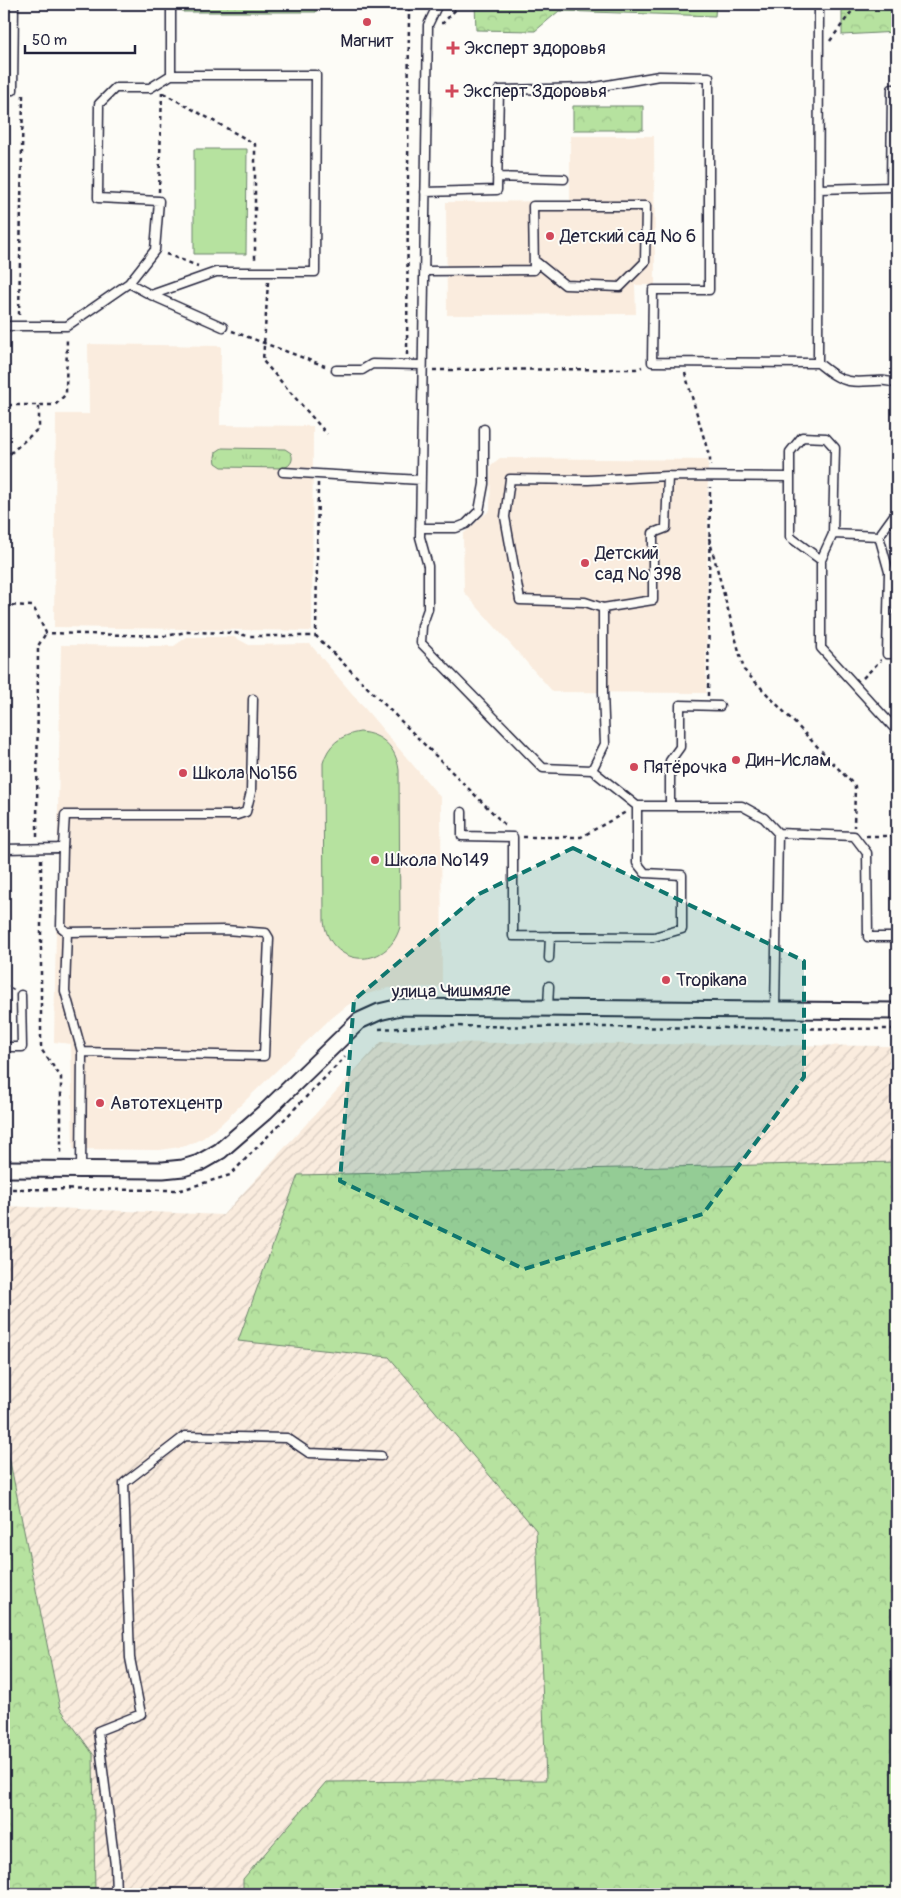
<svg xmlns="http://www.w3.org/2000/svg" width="901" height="1898" font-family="Pangolin,sans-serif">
	<defs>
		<pattern id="industrial-furrows" width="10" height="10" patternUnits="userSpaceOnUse" patternTransform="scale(1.25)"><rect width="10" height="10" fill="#faecde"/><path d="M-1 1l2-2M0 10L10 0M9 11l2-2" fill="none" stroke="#d6cabf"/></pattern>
		<pattern id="grass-tufts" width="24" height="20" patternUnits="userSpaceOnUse" patternTransform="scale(1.25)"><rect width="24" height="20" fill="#b6e29f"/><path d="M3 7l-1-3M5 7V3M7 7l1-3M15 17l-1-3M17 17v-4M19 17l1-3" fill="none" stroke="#9cc28a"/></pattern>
		<pattern id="forest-crowns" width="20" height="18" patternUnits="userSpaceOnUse" patternTransform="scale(1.25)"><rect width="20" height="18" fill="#b6e29f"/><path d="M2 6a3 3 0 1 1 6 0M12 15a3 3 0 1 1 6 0" fill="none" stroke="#9cc28a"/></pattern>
	</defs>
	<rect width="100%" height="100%" fill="#fdfcf7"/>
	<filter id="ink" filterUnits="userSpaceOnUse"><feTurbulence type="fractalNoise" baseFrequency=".02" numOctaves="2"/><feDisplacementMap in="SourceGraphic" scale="10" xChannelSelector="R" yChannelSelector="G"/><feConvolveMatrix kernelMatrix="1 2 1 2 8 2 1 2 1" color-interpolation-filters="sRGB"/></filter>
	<g filter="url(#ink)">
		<!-- built -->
		<path fill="#faecde" d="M570,136H654L655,285H635L636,314L447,315L446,202L570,201Z
			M88,344L221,346L220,425L313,426L312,631L54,627L56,414H89Z
			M500,458L708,460L706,693L553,692L464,592L463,534L490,510L491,465Z
			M187,637H234L249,645L310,644L441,798L442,987L388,988L367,994L348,1005L328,1021L221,1124L203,1138L186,1146L160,1150L73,1149L71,1044L54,1042L61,645L174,646Z"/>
		<!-- industrial -->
		<path fill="url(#industrial-furrows)" d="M381,1042L897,1046V1894H4V1206L223,1215Z"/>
		<!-- grass -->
		<path fill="url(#grass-tufts)" stroke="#6c826d" d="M222,448L285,449L291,453C294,460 291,465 284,468L222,467L216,463L215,457L216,452Z"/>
		<!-- forest -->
		<path fill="url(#forest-crowns)" stroke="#6c826d" d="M183,4H316V12H183Z
			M475,4H716L715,16L559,11L535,31L476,30Z
			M842,4H897V32L842,35Z
			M573,106H643V130H573Z
			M897,1162V1894H243V1879L326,1782L546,1780L536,1530L389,1357L238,1341L298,1175Z
			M4,1438L6,1442L60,1708L93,1754L95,1894H4Z"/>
		<!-- pitch -->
		<path fill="#b6e29f" stroke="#6c826d" d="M194,149H247L246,254H194Z
			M360,732C382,734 396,747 399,770L400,927C387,972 329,967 324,921L323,763C328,745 340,735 360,732Z"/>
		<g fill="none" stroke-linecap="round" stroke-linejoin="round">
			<defs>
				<path id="service" d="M438,4L428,25L420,537L428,566V609L422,626L421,643L543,768L592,770L637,806
					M4,90H13L14,4
					M497,177L564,179
					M819,189L891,187L892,89H897
					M425,192L497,190L499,90L590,88L659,76L709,77V290H653L652,362L818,363L819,4
					M424,271L534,270L533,206H646L645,262L620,287L565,285L534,260
					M129,283L155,250L159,201L98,198L99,104L115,88H150L171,75
					M151,295L223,327
					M4,326H67L129,283L151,295L216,272H315L316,75H171V4
					M818,363C827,370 837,379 849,381C865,384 882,377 897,384
					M336,370H362L372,364L422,365
					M802,437L826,438L835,448L833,534L821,560L790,537V452Z
					M283,472L421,480
					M668,476L666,528L653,533V600L603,608L585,602L520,600L505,517L510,479L588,480L668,476L790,477
					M420,528H456L466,524L479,511L484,484V429
					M833,534L879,536L897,511
					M879,536L889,572
					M821,560V648L897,731
					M897,572H889L887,654H897
					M592,770L605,744L603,692V608
					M670,806V761L680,747V705L720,706
					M462,812V836L513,837V936L654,937L682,929V875L645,873L637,863V806H742L764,818L778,833L775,1010
					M778,833L854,836L867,853L868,937H897
					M63,847L61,927L67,932L65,991L82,1052
					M4,849L58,848L63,847L65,815H237L246,812L251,792L253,699
					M67,932L225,930L266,933L269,938L264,1056L82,1052L81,1170
					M549,958L550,936
					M548,1008L549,986
					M4,1047H22L21,995
					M116,1894L115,1865L98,1731L141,1714L130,1658L124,1483L185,1436L287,1438L309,1453L381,1456"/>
				<path id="minor" d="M4,1169L163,1170L183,1168L199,1163L220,1151L265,1112L359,1021L379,1012L400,1007L897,1011"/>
			</defs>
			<!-- service casing -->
			<use href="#service" stroke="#22223b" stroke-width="11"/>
			<!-- minor casing -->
			<use href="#minor" stroke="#22223b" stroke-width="19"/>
			<!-- path -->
			<path stroke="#22223b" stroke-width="2.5" stroke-dasharray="4 4" stroke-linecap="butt" d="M441,23H443L461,4
				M830,41L857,4
				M163,93L255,144V261
				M159,192L162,92
				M166,254L198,266
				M268,282L263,361L327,434
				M19,315L23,95
				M232,331L325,366
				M407,355L409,4
				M433,370L636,369L642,367
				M685,373L710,459V466
				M4,413L10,405H55L66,394L67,337
				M4,459L39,428V405
				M318,483L316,636L506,826
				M709,538L744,670L855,786L854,827
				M4,605L33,606L46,633L166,636L186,632L235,633L248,636H316
				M863,678L881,660
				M708,696L710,487
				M866,836H897
				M37,837L38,646L46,633
				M523,837H581L626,812
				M41,859V1049L61,1077V1154
				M4,985L14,990
				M379,1029L442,1026L897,1029
				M4,1189L181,1190L230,1175L345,1057"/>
			<!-- service -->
			<use href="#service" stroke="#fdfcf7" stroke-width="8"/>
			<!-- minor -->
			<use href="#minor" stroke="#fdfcf7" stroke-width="15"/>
		</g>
	</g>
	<!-- marked area -->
	<path fill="#0f766e" fill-opacity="0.2" stroke="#0f766e" stroke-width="4" stroke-dasharray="10 6" stroke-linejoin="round" d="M573,848L804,961V1077L703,1214L524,1269L340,1181L354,1000L479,894Z"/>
	<!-- markers -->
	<g fill="#d1495b" stroke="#fdfcf7" stroke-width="2">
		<circle cx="367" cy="22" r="5"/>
		<path d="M450.5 40.5h5v5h5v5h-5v5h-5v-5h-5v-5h5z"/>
		<path d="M449.5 83.5h5v5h5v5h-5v5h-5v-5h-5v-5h5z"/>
		<circle cx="550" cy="236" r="5"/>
		<circle cx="585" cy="563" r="5"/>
		<circle cx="736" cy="760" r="5"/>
		<circle cx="634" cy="767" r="5"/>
		<circle cx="183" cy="773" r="5"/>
		<circle cx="375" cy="860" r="5"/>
		<circle cx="666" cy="980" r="5"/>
		<circle cx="100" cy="1103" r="5"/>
	</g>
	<g text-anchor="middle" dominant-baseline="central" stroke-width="4" stroke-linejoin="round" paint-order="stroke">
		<!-- poi labels -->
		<g font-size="18" fill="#22223b" stroke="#fdfcf7" text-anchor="start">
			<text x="367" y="41" text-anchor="middle">Магнит</text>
			<text x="464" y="48">Эксперт здоровья</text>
			<text x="463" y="91">Эксперт Здоровья</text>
			<text x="560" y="236">Детский сад № 6</text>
			<text x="595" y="553">Детский<tspan x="595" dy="21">сад № 398</tspan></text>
			<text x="746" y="760">Дин-Ислам</text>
			<text x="644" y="767">Пятёрочка</text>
			<text x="193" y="773">Школа №156</text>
			<text x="385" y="860">Школа №149</text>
			<text x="676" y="980">Tropikana</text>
			<text x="110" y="1103">Автотехцентр</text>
		</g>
		<!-- street labels -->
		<g font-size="18" fill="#22223b" stroke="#fdfcf7">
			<text transform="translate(451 991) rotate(-1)">улица Чишмяле</text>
		</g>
	</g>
	<!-- margin -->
	<rect width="901" height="1898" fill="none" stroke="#fdfcf7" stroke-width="20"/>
	<rect x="10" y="10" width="881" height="1878" fill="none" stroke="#22223b" stroke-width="2" filter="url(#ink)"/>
	<!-- scale -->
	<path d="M25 45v8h110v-8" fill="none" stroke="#22223b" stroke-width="2.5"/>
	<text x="32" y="45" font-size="15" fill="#22223b" stroke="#fdfcf7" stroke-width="4" paint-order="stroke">50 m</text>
</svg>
